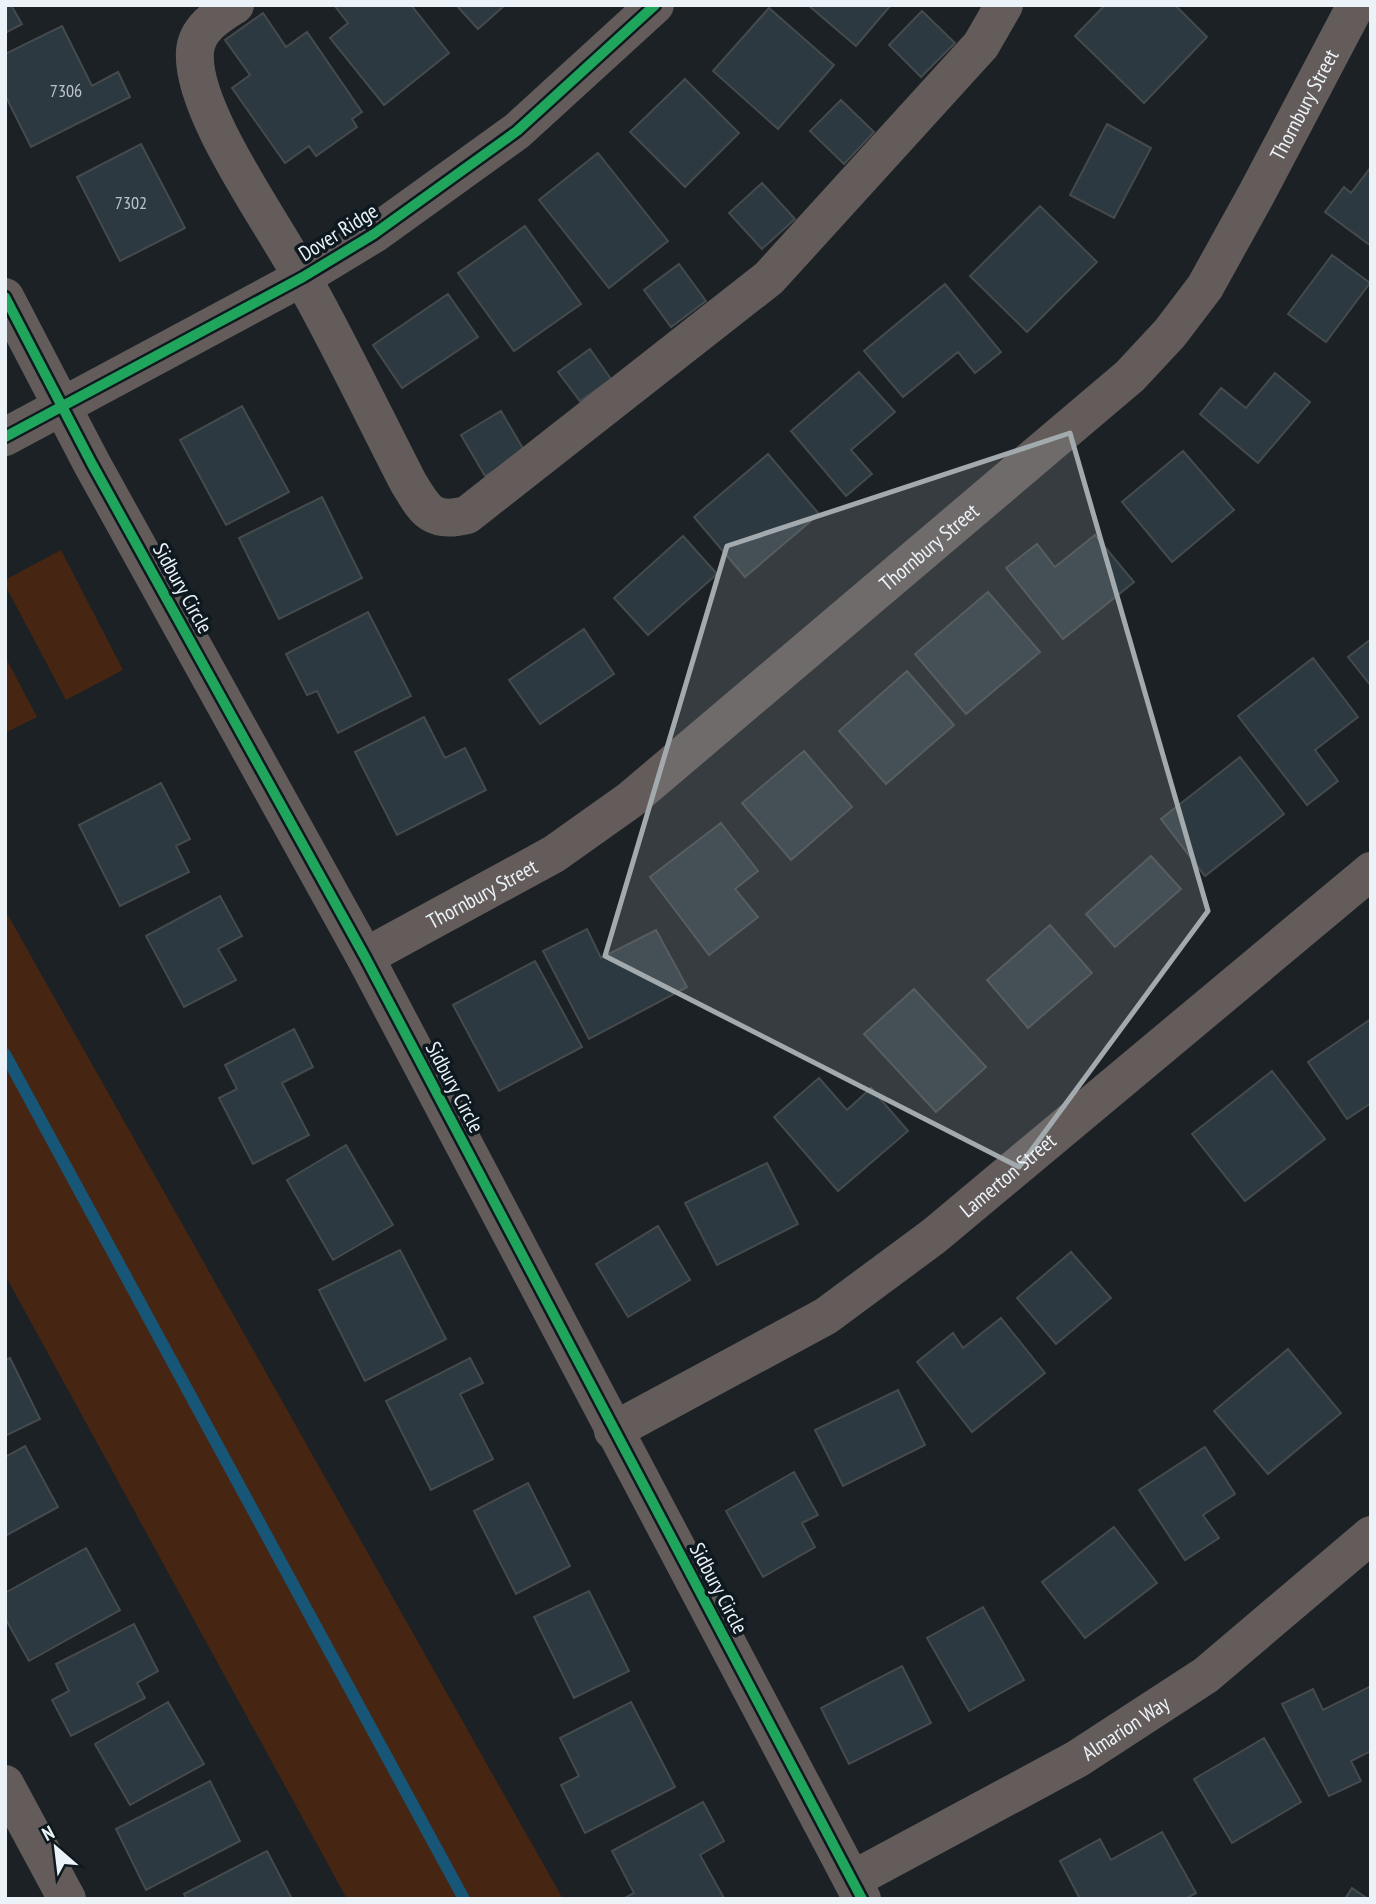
<svg xmlns="http://www.w3.org/2000/svg" width="1376" height="1904" font-family="'PT Sans Narrow',sans-serif">
	<rect width="100%" height="100%" fill="#1b2125"/>
	<!-- green -->
	<path fill="#462512" d="M61,550L123,670L66,700L5,585V580Z
		M5,656L37,717L5,733Z
		M5,910L563,1899H347L5,1275Z"/>
	<g fill="none" stroke-linecap="round" stroke-linejoin="round">
		<!-- stream -->
		<path stroke="#175677" stroke-width="12" d="M5,1054L464,1899"/>
	</g>
	<!-- building -->
	<path fill="#2c3940" stroke="#454a4d" stroke-width="2" d="M5,5H11L22,24L5,33Z
		M334,5H411L449,53L384,105L330,38L348,23Z
		M456,5H505L478,29Z
		M808,5H891L856,46Z
		M1105,5H1175L1207,37L1144,103L1075,36Z
		M769,8L834,65L778,129L713,71Z
		M922,11L955,43L921,77L889,45Z
		M263,13L286,47L307,32L362,112L352,119L357,127L316,156L309,146L285,163L232,88L250,75L225,40Z
		M62,26L92,86L118,72L130,97L31,147L5,95V54Z
		M685,79L739,133L685,187L630,132Z
		M841,100L874,132L844,164L810,131Z
		M1107,124L1151,148L1114,218L1070,195Z
		M141,144L185,228L120,261L77,177Z
		M598,153L668,241L609,288L539,200Z
		M1371,167V246L1325,212L1344,187L1351,193Z
		M762,183L795,219L762,249L729,213Z
		M1040,206L1097,262L1027,332L970,276Z
		M525,226L581,304L514,351L458,273Z
		M1332,255L1370,283L1326,342L1288,314Z
		M679,264L706,301L671,327L644,290Z
		M945,284L1001,352L975,373L958,352L903,397L864,351Z
		M448,294L478,337L402,388L373,345Z
		M590,349L611,379L580,401L558,372Z
		M859,372L895,412L851,450L872,474L846,496L791,431Z
		M1275,373L1310,402L1258,463L1200,414L1221,388L1246,408Z
		M242,406L289,492L226,525L180,440Z
		M501,411L525,452L485,476L461,435Z
		M1183,451L1234,510L1172,562L1122,502Z
		M768,454L819,514L745,577L694,517Z
		M322,497L362,578L279,619L239,538Z
		M1095,535L1134,582L1063,639L1006,568L1037,544L1055,567Z
		M683,536L717,574L648,635L614,598Z
		M988,592L1040,652L966,714L915,654Z
		M368,612L411,696L338,733L317,691L307,695L286,654Z
		M584,629L614,674L540,724L509,680Z
		M1371,639V686L1348,657Z
		M1313,658L1358,717L1315,750L1338,781L1307,805L1238,716Z
		M907,671L954,725L886,784L839,731Z
		M424,717L445,758L465,748L486,790L397,835L355,752Z
		M804,751L852,807L791,860L742,803Z
		M1240,757L1284,814L1205,876L1161,819Z
		M161,783L190,839L176,846L189,872L120,906L79,825Z
		M721,823L758,871L735,889L758,917L709,955L650,877Z
		M1151,856L1181,889L1115,947L1086,914Z
		M220,896L242,936L218,949L236,980L184,1007L146,936Z
		M1050,925L1092,973L1028,1028L987,980Z
		M587,929L601,958L656,930L687,987L589,1039L543,951Z
		M535,961L582,1047L499,1091L453,1005Z
		M914,989L986,1067L936,1112L864,1034Z
		M1371,1019V1103L1347,1119L1308,1062Z
		M294,1029L313,1067L282,1083L309,1135L253,1164L219,1098L237,1089L225,1065Z
		M1272,1071L1325,1139L1245,1201L1192,1134Z
		M819,1078L847,1110L871,1088L908,1131L838,1191L774,1117Z
		M346,1145L393,1225L333,1260L287,1180Z
		M767,1163L798,1224L717,1265L685,1203Z
		M658,1226L690,1280L628,1317L596,1264Z
		M400,1250L446,1339L365,1381L319,1290Z
		M1071,1252L1111,1298L1056,1344L1017,1298Z
		M1001,1318L1045,1373L972,1432L917,1362L953,1333L963,1348Z
		M1288,1349L1341,1413L1268,1474L1214,1411Z
		M10,1358L40,1419L5,1436V1360Z
		M470,1358L483,1383L460,1394L493,1459L431,1490L386,1401Z
		M898,1390L925,1445L843,1486L815,1430Z
		M25,1446L58,1507L5,1536V1457Z
		M1205,1447L1235,1494L1203,1515L1219,1538L1185,1560L1139,1490Z
		M794,1472L818,1515L802,1523L815,1547L763,1577L726,1511Z
		M528,1483L570,1566L516,1594L474,1511Z
		M1114,1527L1157,1583L1085,1638L1042,1582Z
		M86,1548L120,1610L29,1661L5,1618V1593Z
		M589,1591L629,1671L574,1698L534,1617Z
		M983,1607L1024,1680L969,1711L927,1638Z
		M134,1624L158,1671L137,1683L145,1698L71,1736L52,1700L69,1691L56,1664Z
		M902,1666L931,1723L849,1764L821,1708Z
		M1371,1686V1751L1351,1761L1361,1781L1329,1796L1282,1704L1313,1689L1323,1710Z
		M168,1702L204,1764L130,1805L95,1744Z
		M631,1702L675,1787L585,1833L561,1785L579,1776L560,1738Z
		M1264,1738L1301,1802L1232,1843L1194,1779Z
		M210,1781L240,1841L146,1890L116,1829Z
		M703,1802L724,1841L700,1855L724,1898L623,1899L634,1893L612,1851Z
		M1162,1832L1196,1893L1185,1899H1080L1060,1861L1100,1839L1111,1860Z
		M267,1851L292,1899H187L184,1894Z
		M1352,1888L1368,1899H1345Z"/>
	<g fill="none" stroke-linecap="round" stroke-linejoin="round">
		<!-- minor -->
		<g stroke="#635c5a" stroke-width="38">
			<path d="M235,5C218,16 197,28 195,51C190,110 274,224 303,279C340,345 373,414 408,482C425,510 431,524 467,515L769,278L981,45L1004,5"/>
			<path d="M5,297L92,464L365,957L862,1899"/>
			<path d="M5,437L303,277L374,234L517,131L655,5"/>
			<path id="s1" d="M365,957L554,854L630,800L1130,376L1170,333L1205,287L1257,193L1356,5"/>
			<path id="s2" d="M613,1431L826,1316L934,1236L1371,871"/>
			<path d="M5,1784L67,1899"/>
			<path id="s3" d="M852,1880L1077,1759L1206,1675L1371,1535"/>
		</g>
		<defs>
			<path id="cycleway" d="M5,297L92,464L365,957L862,1899
				M5,437L303,277L374,234L517,131L655,5"/>
		</defs>
		<!-- cycleway casing -->
		<use href="#cycleway" stroke="#0e191f" stroke-width="15"/>
		<!-- cycleway -->
		<use href="#cycleway" stroke="#20a55d" stroke-width="10"/>
	</g>
	<!-- marked area -->
	<path fill="#a3aaae" fill-opacity="0.2" stroke="#a3aaae" stroke-width="5" stroke-linejoin="round" d="M1070,433L1208,911L1019,1167L605,956L727,546Z"/>
	<g text-anchor="middle" dominant-baseline="central" stroke-width="7" stroke-linejoin="round" paint-order="stroke">
		<!-- number labels -->
		<g font-size="18" fill="#bcc4ca">
			<text x="66" y="90">7306</text>
			<text x="131" y="202">7302</text>
		</g>
		<!-- street labels -->
		<g font-size="21" fill="#ecf3f8" stroke="#0e191f">
			<text stroke="none"><textPath href="#s1" startOffset="1288">Thornbury Street</textPath></text>
			<text transform="translate(338 232) rotate(-32)">Dover Ridge</text>
			<text stroke="none"><textPath href="#s1" startOffset="700">Thornbury Street</textPath></text>
			<text transform="translate(183 588) rotate(61)">Sidbury Circle</text>
			<text stroke="none"><textPath href="#s1" startOffset="133">Thornbury Street</textPath></text>
			<text transform="translate(455 1087) rotate(62)">Sidbury Circle</text>
			<text stroke="none"><textPath href="#s2" startOffset="472">Lamerton Street</textPath></text>
			<text transform="translate(719 1588) rotate(62)">Sidbury Circle</text>
			<text stroke="none"><textPath href="#s3" startOffset="313">Almarion Way</textPath></text>
		</g>
	</g>
	<!-- border -->
	<rect width="1376" height="1904" fill="none" stroke="#ecf3f8" stroke-width="14"/>
	<!-- north arrow -->
	<g transform="translate(56 1848) rotate(332)" stroke="#0e191f" stroke-width="5" paint-order="stroke">
	<path d="M0-5L12 26L0 18L-12 26Z" fill="#ecf3f8"/>
	<text y="-10" font-size="19" font-weight="bold" text-anchor="middle" fill="#ecf3f8">N</text>
	</g>
</svg>
